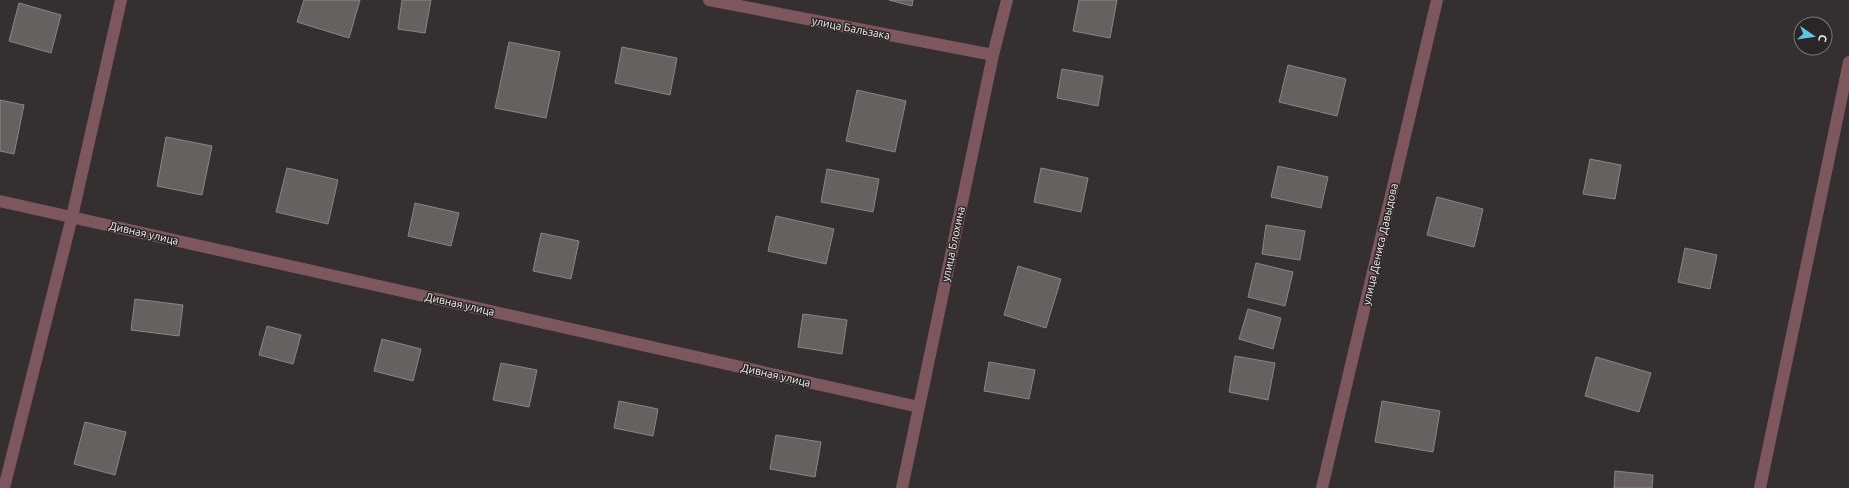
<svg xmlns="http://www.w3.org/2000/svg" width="1849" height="488" font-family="Ubuntu,sans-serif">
	<rect width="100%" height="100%" fill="#342f30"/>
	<!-- building -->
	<path fill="#666161" stroke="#8b8586" d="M304,0H360L349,38L297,22Z
		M402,0H431L425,33L398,29Z
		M889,0H913L912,6Z
		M1079,0H1117L1110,38L1073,31Z
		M19,3L61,15L51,53L9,41Z
		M509,42L560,52L546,118L495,108Z
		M622,47L677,58L670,95L615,83Z
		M1288,65L1346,79L1337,116L1279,102Z
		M1062,69L1103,76L1098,106L1057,98Z
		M857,90L906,101L895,152L846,141Z
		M0,100L24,105L14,154L0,151Z
		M166,137L212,146L202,195L157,186Z
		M1590,159L1621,165L1615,199L1583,194Z
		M1278,166L1328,177L1321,208L1271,197Z
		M287,168L338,180L328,224L276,212Z
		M1041,168L1088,178L1081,212L1034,202Z
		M827,169L879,179L873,212L821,202Z
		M1437,197L1483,209L1474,247L1427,235Z
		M415,203L459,213L451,246L408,236Z
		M776,216L834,229L826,264L768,251Z
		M1266,225L1305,231L1300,260L1262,254Z
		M541,233L579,241L571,279L533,271Z
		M1685,248L1717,255L1710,289L1678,282Z
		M1256,263L1293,272L1285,306L1248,297Z
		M1018,266L1061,279L1046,328L1004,315Z
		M135,299L183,305L179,336L131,330Z
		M1248,309L1281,318L1273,349L1239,339Z
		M803,314L847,320L842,354L798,347Z
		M267,326L301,335L293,364L259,355Z
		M382,339L421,349L413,381L374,371Z
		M1235,356L1275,363L1268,400L1229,392Z
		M1596,357L1651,373L1639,412L1585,396Z
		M989,362L1035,370L1029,399L984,391Z
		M501,363L537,370L529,407L493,400Z
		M619,401L658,409L653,436L614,428Z
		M1382,401L1440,411L1433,452L1375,442Z
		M85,422L126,432L115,475L74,464Z
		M776,435L821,442L815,477L770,469Z
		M1615,471L1653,475L1652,488H1614Z"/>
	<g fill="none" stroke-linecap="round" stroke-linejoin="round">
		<!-- lane -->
		<path stroke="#7e565d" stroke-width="12" d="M1760,488L1849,62"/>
		<!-- street -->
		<path stroke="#7e565d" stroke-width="12" d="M709,0L993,55
			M0,201L919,407
			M4,488L72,217L121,0
			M902,488L993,55L1007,0
			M1322,488L1437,0"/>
	</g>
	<g text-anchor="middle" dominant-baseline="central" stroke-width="3" stroke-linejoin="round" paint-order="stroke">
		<!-- street labels -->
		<g font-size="11" fill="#f5f2f2" stroke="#2a2526">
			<text transform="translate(851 28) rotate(11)">улица Бальзака</text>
			<text transform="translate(144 233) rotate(13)">Дивная улица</text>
			<text transform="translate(953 244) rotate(-78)">улица Блохина</text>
			<text transform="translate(1380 244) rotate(-77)">улица Дениса Давыдова</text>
			<text transform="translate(460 304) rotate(13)">Дивная улица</text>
			<text transform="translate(776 375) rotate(13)">Дивная улица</text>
		</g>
	</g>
	<!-- north arrow -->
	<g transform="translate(1813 36) rotate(103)"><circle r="19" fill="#2a2526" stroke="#7b7778"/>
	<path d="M0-3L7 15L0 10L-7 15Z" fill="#59c8e5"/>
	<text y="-6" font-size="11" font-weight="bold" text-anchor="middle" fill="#f5f2f2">С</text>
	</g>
</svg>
